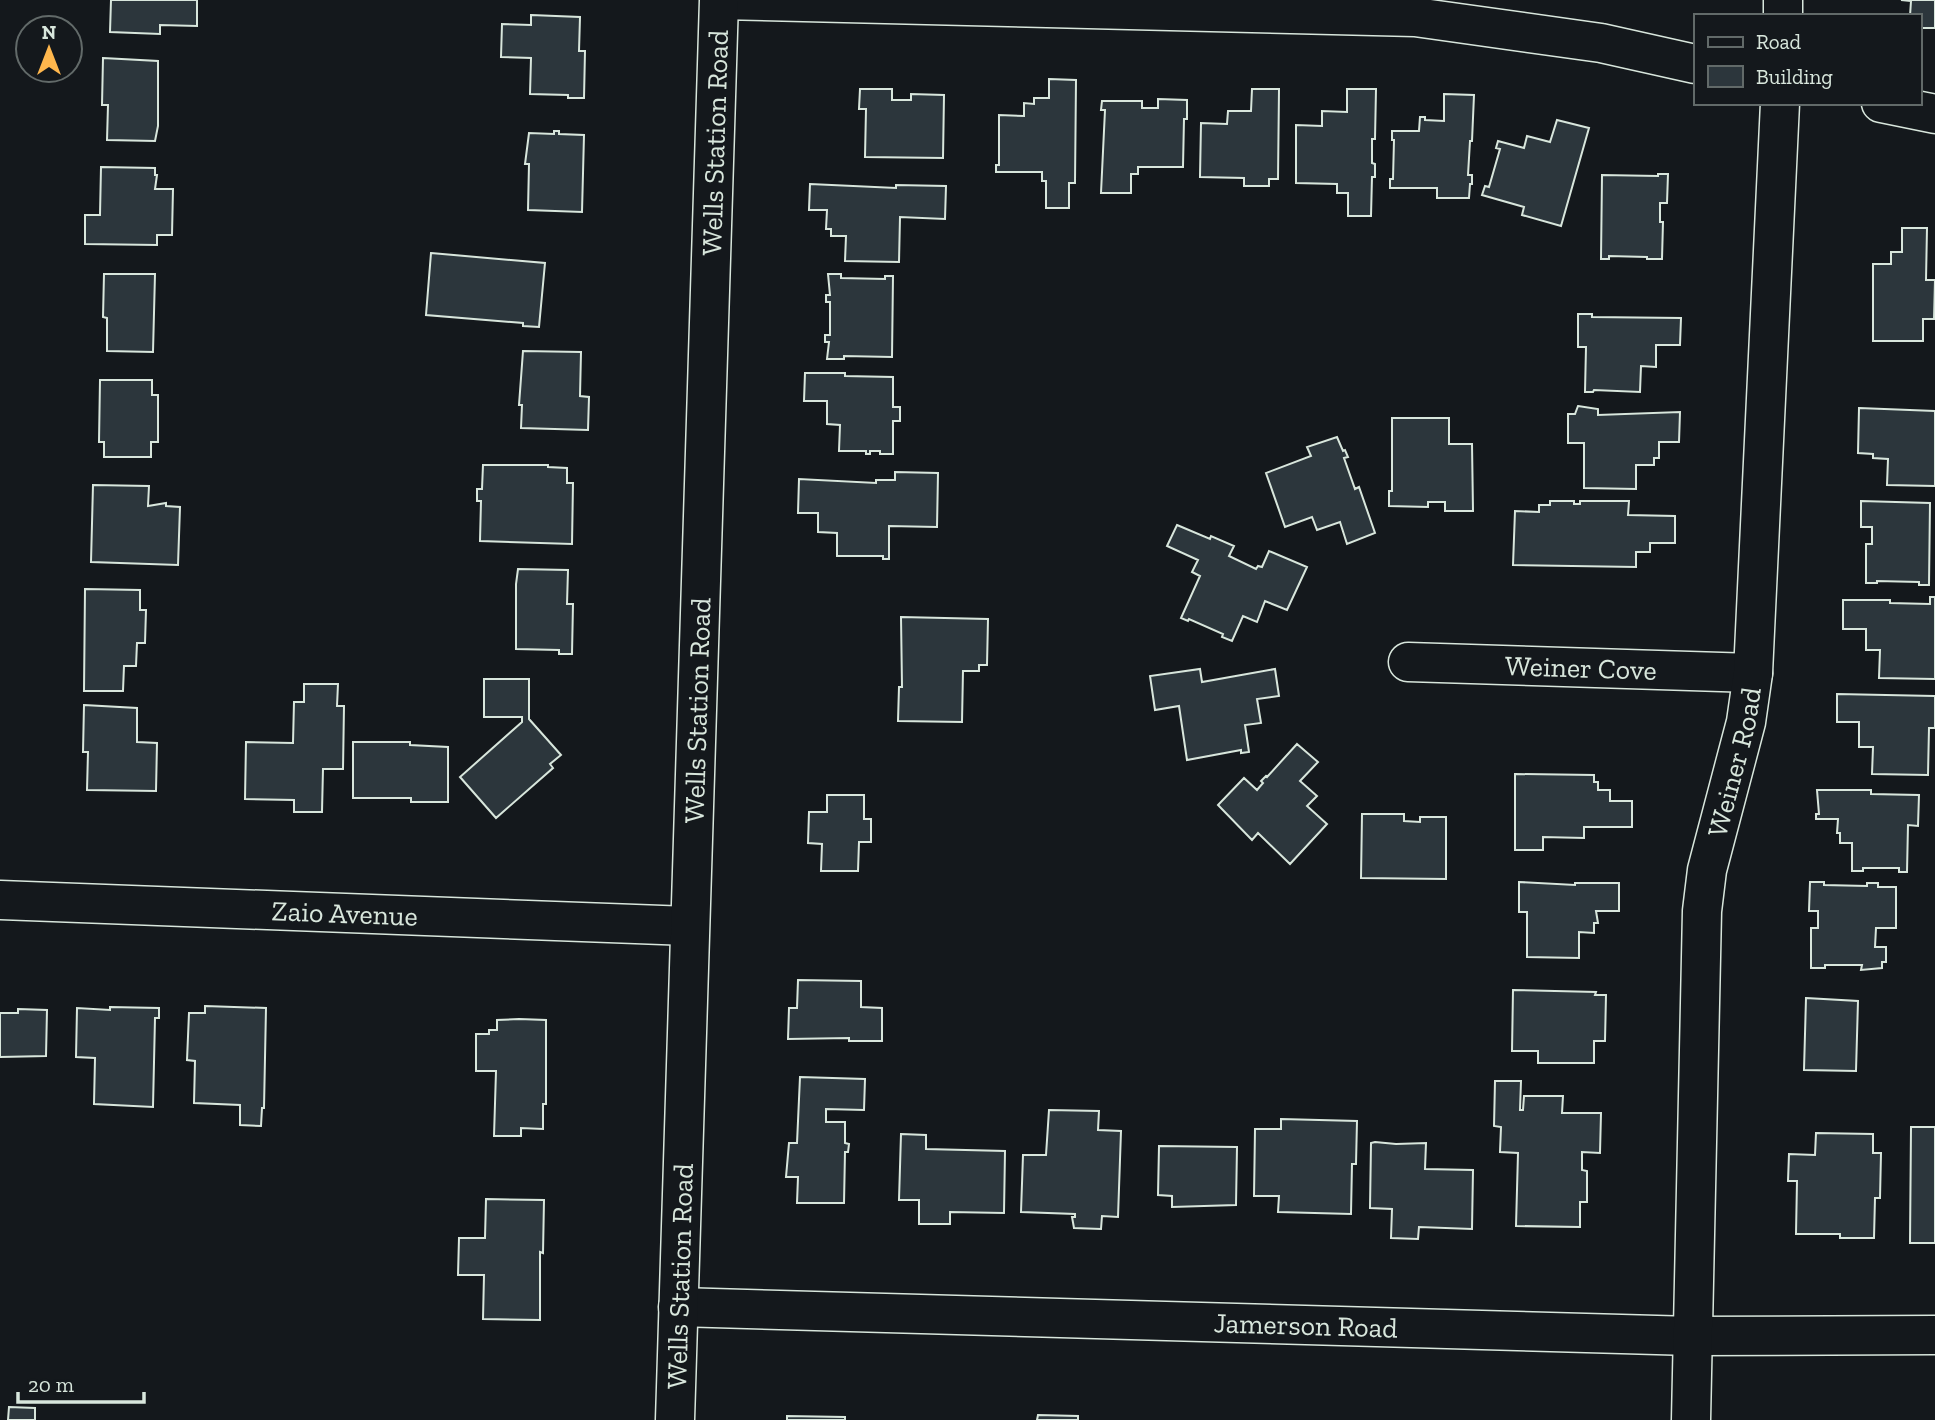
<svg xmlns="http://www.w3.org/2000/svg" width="1935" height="1420" font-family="'Zilla Slab',serif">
	<rect width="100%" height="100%" fill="#14181c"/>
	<!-- building -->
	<path fill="#2c363c" stroke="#d8e6dc" stroke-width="2" d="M111,0H197V26L160,25V34L110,32Z
		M1901,0H1935V28H1919V16H1910L1911,1Z
		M531,15L580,17L579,51H585L584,98H568V95L530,94L531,58L501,57L502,24L531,25Z
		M103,58L158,61V126L155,141L107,140L108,105H102Z
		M1049,79L1076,80L1075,183H1069V208H1046V181H1042V172H996V165H999V115L1024,116V103L1034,104V98H1049Z
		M860,89H892V100H911V94L944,95L943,158L865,157L866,109H859Z
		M1252,89H1279L1278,179H1269V186H1244V178L1200,177L1201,123L1227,124L1228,111H1251Z
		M1347,89H1376L1375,139H1372V163L1375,164V177H1372L1371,216H1348V193H1337V184L1296,183V125L1322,126V111L1347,112Z
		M1444,94L1474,95L1472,141H1470L1468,175H1472V184H1470L1469,198H1437V188H1390V179H1393L1394,140H1392V131H1419L1420,117H1425V120L1444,121Z
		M1158,99L1187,100V119H1184L1183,167H1138V174H1131V193H1101L1105,110H1101L1102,101H1142V108H1158Z
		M1557,120L1589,128L1561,226L1522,215L1524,207L1482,195L1485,186L1489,187L1500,149L1496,148L1498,141L1524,148L1527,136L1550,142Z
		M554,131H559V134L584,135L582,212L528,210L529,164H525L529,133L554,134Z
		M101,167L155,168V175H157L155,189H173L172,235H157V245L85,244V215H100Z
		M1658,174H1668L1667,203H1660V222H1663L1662,259H1647V257L1609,256V259H1601L1602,175L1658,176Z
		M810,184L896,188V185L946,186L945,219L900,217L899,262L845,261L846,236H831V229H826L827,210H809Z
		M1902,228H1927L1926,280H1935L1934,319H1923V341H1873V264H1891V252H1902Z
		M431,253L545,263L539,327L523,326V323L426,315Z
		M104,274H155L153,352L107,351V318L103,317Z
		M828,274H841V278L885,279V276H893L892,357L844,356V359H827L829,342H825V335H830V302H826V295H830Z
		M1578,314H1592V317L1681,318L1680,345H1656V367L1641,366L1640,392L1594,390L1593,392H1585L1586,347H1578Z
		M523,351L581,352L580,396L589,397L588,430L521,428L522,405H519Z
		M805,373H845V376L893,377V407H900V421H893V454H880V451H870V454H866V451H839L840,425L827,424V401H804Z
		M100,380H152V395H158V442H151V457H104V442H99Z
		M1578,406L1598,409V415L1680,412L1679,442H1659V458H1654V465H1636V489L1584,488V443H1568V414H1575Z
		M1859,408L1935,411V486L1887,485L1888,459L1873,458V454L1858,453Z
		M1392,418H1449V444H1472L1473,511H1445V502H1428V507L1389,506V491H1392Z
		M1337,437L1343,451L1345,450L1348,457L1344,458L1355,489L1359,487L1375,533L1347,544L1340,522L1317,530L1312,517L1285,527L1266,473L1311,456L1307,447Z
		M483,465H548V467L567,468V483H573L572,544L480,541L481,501H477V489H482Z
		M895,472L938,473L937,527L889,526V559H883V556H837V533L818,532V513H798L799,479L876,483V480H895Z
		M93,485L149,486L148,506L166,503V506L180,507L178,565L91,562Z
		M1550,501H1574V504H1580V501H1629L1628,515L1675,516V543H1650V552H1636V567L1513,565L1515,511L1539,512V505H1550Z
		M1861,501L1930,503L1929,585H1919V582L1877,581V583H1866V544H1872V527H1861Z
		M1177,525L1210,539L1211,536L1234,546L1229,556L1256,569L1258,566L1262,567L1269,551L1307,567L1287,610L1265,601L1257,622L1243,616L1232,641L1222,637L1223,634L1189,619L1188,621L1181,618L1200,576L1192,572L1198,560L1167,546Z
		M518,569L568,570L567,604H573L572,654H559V650L516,649V584Z
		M85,589L140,590V610H146L145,643H137L136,666H124L123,691H84Z
		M1930,597H1935V679L1879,678L1880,650H1866V629H1843V600H1890V603L1930,604Z
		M901,617L988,619L987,665H979V671H963L962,722L898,721L899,687H902Z
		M1200,669L1202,682L1275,669L1279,696L1257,699L1261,723L1245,725L1249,752L1241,753V750L1187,760L1179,706L1155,710L1150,676Z
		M484,679H529V719L561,755L550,764L553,768L496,818L460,777L522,722V717H484Z
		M304,684H338L337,706H344L343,769H323L322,812H294V800L245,799L246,742L293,743L294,702H304Z
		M1837,694L1935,696V728H1929L1928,775L1872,774L1873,747H1859V722H1837Z
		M84,705L137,708V742L157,743L156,791L87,790L88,752H83Z
		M353,742H410V745L448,747V802H411V798H353Z
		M1297,744L1318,762L1300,781L1317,796L1307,806L1327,824L1290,864L1258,833L1252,840L1218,805L1244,778L1257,790L1263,783L1261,781L1266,776L1267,777Z
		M1515,774L1594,775V782H1598V790H1610V801H1632V827H1584V838L1543,837V850H1515Z
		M1817,790H1871V794L1919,795L1918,826L1908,825L1907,872H1899V868H1863V871H1852V843H1840V833H1837L1838,819H1816V814H1819Z
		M827,795H864V819H871V842H859L858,871H821L822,844L808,843L809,812H827Z
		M1362,814H1404V821L1420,822V817H1446V879L1361,878Z
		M1519,882L1575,885V883H1619V911H1596L1598,923H1594V933L1579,932V958L1527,957V912H1519Z
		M1810,882H1824V885L1867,886V883H1878V887H1896V928H1876L1875,947H1886V962H1882V968L1861,970L1862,965H1825V968H1811V928H1818V911H1809Z
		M798,980L861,981V1007L882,1008V1041H849V1038L788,1039L789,1008H797Z
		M1513,990L1596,992L1595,995H1606L1605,1041H1594V1063H1538V1051H1512Z
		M1806,998L1858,1001L1856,1071L1804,1070Z
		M205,1006L266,1008L264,1108H262L261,1126L240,1125V1105L194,1103L195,1061L187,1060L189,1013H205Z
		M110,1007L159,1008V1018H155L153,1107L94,1104L95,1058L76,1057L77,1008L110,1010Z
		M18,1009L47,1010L46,1056L0,1057V1013H18Z
		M519,1019L546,1020V1104H543V1129L521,1128V1136H494L496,1071H476V1034H489V1030H497V1020Z
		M800,1077L865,1079L864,1110L826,1109V1122H845V1143L849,1144L848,1152H845L844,1203H797L798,1177H786L789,1143H797Z
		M1495,1081H1521L1520,1110H1523L1524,1096H1563L1562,1113H1601L1600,1153L1582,1152V1170L1587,1171V1202H1580V1227L1516,1226L1518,1153L1500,1152L1501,1127L1494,1126Z
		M1049,1110L1099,1111L1098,1130L1121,1131L1118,1217L1102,1216L1101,1229L1074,1228L1072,1217H1075V1214L1021,1212L1023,1155H1046Z
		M1281,1119L1357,1121L1356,1164H1352L1351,1214L1278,1212L1279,1196H1254L1255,1129H1281Z
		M1911,1127H1935V1243H1910Z
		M1816,1133L1873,1134V1153H1881L1880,1198H1875L1874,1238H1840V1234H1796L1797,1181H1788L1789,1154L1815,1155Z
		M901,1134L926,1135V1149L1005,1151L1004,1213L950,1212V1224H919V1200H899Z
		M1375,1142L1396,1144L1426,1143L1425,1169L1473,1170L1472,1229L1419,1227L1418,1239L1391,1238L1392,1209L1370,1208L1371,1143Z
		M1159,1146L1237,1147L1236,1205L1172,1207V1196L1158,1195Z
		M486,1199L544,1200L543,1253L540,1252V1320L483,1319L484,1275H458L459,1238H485Z
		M9,1407L35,1408V1420H8Z
		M1038,1415L1078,1416V1420H1037Z
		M787,1416L845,1417V1420H787Z"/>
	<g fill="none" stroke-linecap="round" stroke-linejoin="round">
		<defs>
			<g id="street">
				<path d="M720,0L1415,17L1601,43L1695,64"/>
				<path d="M1783,16V0"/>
				<path d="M1881,103L1935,114"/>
				<path id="s1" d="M1408,662L1753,673"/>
				<path id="s2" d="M0,900L689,926"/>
				<path id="s3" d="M678,1307L1692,1336L1935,1335"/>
				<path id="s4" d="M1691,1420L1702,911L1707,870L1746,722L1753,673L1780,103"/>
			</g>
			<g id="secondary">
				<path id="s5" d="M675,1420L719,0"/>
			</g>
		</defs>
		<!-- street casing -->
		<use href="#street" stroke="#d8e6dc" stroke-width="41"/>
		<!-- secondary casing -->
		<use href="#secondary" stroke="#d8e6dc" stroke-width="41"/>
		<!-- street -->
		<use href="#street" stroke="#14181c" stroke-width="38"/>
		<!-- secondary -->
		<use href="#secondary" stroke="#14181c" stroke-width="38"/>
	</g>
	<g text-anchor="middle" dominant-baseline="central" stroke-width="5" stroke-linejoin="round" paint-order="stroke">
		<!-- street labels -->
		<g font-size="28" fill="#d8e6dc" stroke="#14181c">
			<text stroke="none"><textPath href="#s5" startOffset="1278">Wells Station Road</textPath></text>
			<text stroke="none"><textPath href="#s1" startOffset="173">Weiner Cove</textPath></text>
			<text stroke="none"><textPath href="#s5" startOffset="710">Wells Station Road</textPath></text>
			<text stroke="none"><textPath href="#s4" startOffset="662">Weiner Road</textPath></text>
			<text stroke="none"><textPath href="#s2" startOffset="345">Zaio Avenue</textPath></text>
			<text stroke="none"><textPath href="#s5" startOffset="144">Wells Station Road</textPath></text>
			<text stroke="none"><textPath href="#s3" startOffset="628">Jamerson Road</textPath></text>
		</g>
	</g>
	<!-- legend -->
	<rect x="1694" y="14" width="228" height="91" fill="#14181c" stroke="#626a69" stroke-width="2"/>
	<rect x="1708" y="37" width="35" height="10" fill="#14181c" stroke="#626a69" stroke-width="2"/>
	<text x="1756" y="49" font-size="21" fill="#d8e6dc">Road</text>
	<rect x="1708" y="66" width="35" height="21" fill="#2c363c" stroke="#626a69" stroke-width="2"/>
	<text x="1756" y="84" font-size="21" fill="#d8e6dc">Building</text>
	<!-- north arrow -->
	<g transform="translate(49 49)"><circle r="33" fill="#14181c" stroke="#626a69" stroke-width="2"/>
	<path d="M0-5L12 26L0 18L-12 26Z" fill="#ffb74d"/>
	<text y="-10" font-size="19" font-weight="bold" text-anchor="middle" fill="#d8e6dc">N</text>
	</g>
	<!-- scale -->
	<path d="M18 1392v10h126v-10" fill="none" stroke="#d8e6dc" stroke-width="3.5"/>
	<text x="28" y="1392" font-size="21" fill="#d8e6dc" stroke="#14181c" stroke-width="5" paint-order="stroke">20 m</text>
</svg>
